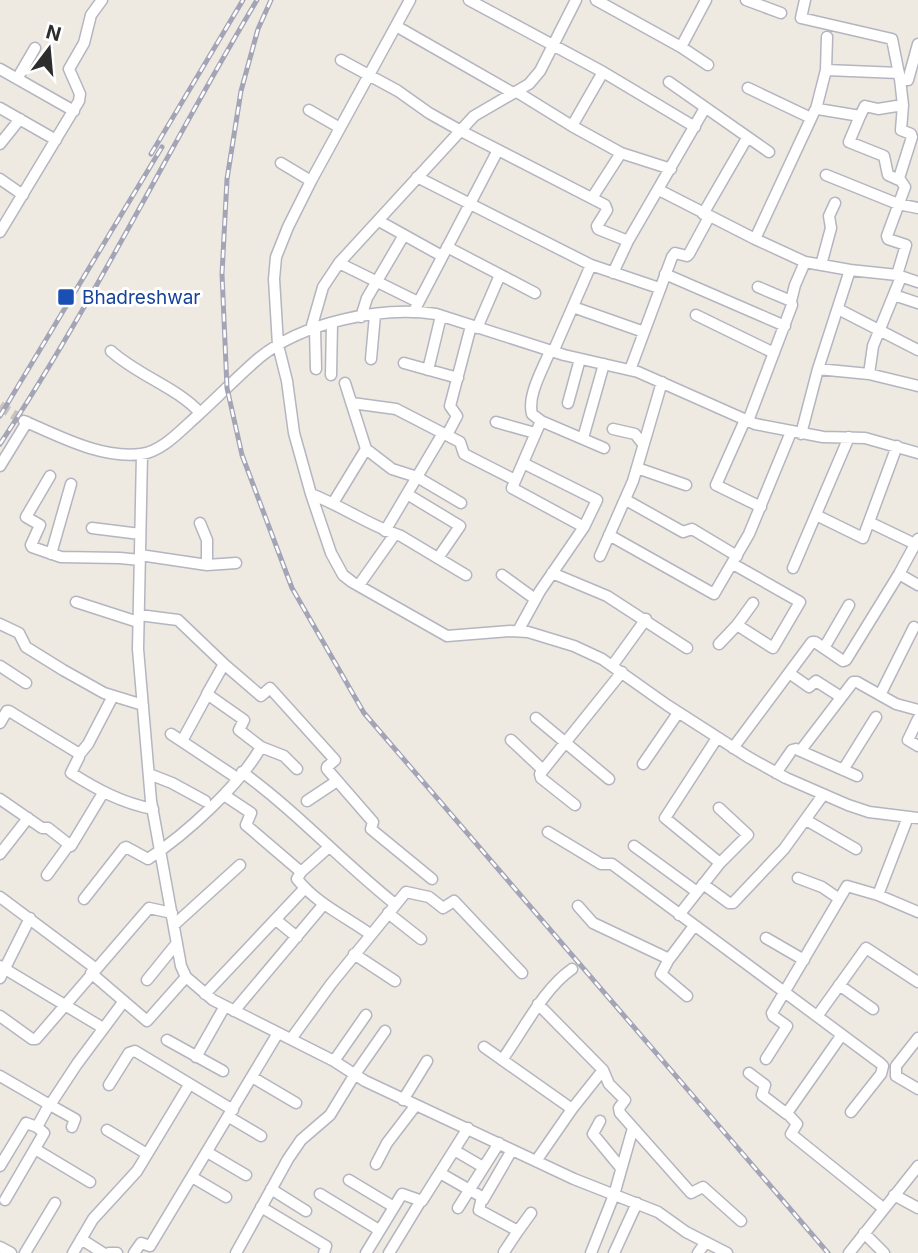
<svg xmlns="http://www.w3.org/2000/svg" width="918" height="1253" font-family="Inter,sans-serif">
	<rect width="100%" height="100%" fill="#eeeae1"/>
	<g fill="none" stroke-linecap="round" stroke-linejoin="round">
		<!-- minor-tunnel -->
		<path stroke="#c7c4bd" stroke-width="10" stroke-dasharray="10 5" stroke-linecap="butt" d="M0,406L24,421"/>
		<defs>
			<path id="minor" d="M410,0L311,181L288,227L276,257L274,279L278,345L287,381L294,433L311,494L331,553L343,575L352,582L447,636L510,631L528,632L574,646L602,659L667,705L748,757L786,778L848,805L869,812L918,818
				M469,0L603,72L695,127
				M596,0L681,47L708,65
				M746,0L781,13
				M805,0L801,18L892,39L900,79
				M396,26L513,93
				M918,44L908,80L900,79L903,105L878,109L865,106L860,116L818,109L815,110L755,239L805,262L850,270L897,275L918,282
				M681,47L706,0
				M341,60L398,91L429,113L461,131L605,205L607,210L597,226L598,229L628,241
				M0,69L74,111
				M826,70L899,73
				M17,79L35,48
				M669,82L769,152
				M748,88L811,118
				M517,92L572,126L621,153L671,169
				M0,108L56,140
				M816,109L826,70L827,37
				M309,110L340,128
				M860,116L849,142L884,156L888,175L899,180
				M572,126L603,72
				M0,144L20,119
				M281,163L311,181
				M826,175L898,204L918,208
				M417,177L591,265L659,288
				M0,179L23,195
				M659,190L755,239
				M592,198L621,153
				M703,214L747,138
				M379,221L442,256
				M0,232L79,101L80,94L69,69L84,43L91,15L102,0
				M447,247L535,293
				M339,263L418,302
				M821,265L831,228L829,216L835,203
				M613,273L628,241L705,108
				M665,274L785,326
				M897,275L906,245L888,239L887,236L905,187L899,178L912,137L911,134L901,130L903,105
				M894,295L918,303
				M791,301L795,285L805,262
				M573,307L644,332
				M838,309L918,350
				M414,311L498,150
				M696,315L774,353
				M361,317L367,298L404,235
				M315,328L316,369
				M477,328L500,275
				M311,329L323,287L339,263L474,116L529,84L540,71L576,0
				M111,351C137,375 178,388 200,413
				M550,351C543,369 527,395 532,414L541,421L604,448
				M553,352L591,265
				M371,359L375,315
				M404,363L458,378
				M818,369L869,374L918,386
				M428,370L441,316
				M630,370L672,257L675,253L687,256L689,254L709,217
				M869,374L873,346L901,277
				M331,375L332,323
				M352,403L396,409L460,442L464,454L515,480
				M568,403L580,359
				M745,420L716,485L761,507
				M24,421C59,436 101,459 141,454C162,452 182,429 197,416C218,397 238,376 259,358C303,322 381,306 436,314L564,355L638,372L755,424L823,437L865,438L918,453
				M541,421L512,488L584,527
				M748,421L792,305L791,301L758,287
				M496,422L535,433
				M613,429L635,434L643,444
				M801,434L818,369L850,270
				M447,435L457,416L450,406L471,326
				M583,438L604,364
				M366,449L392,469L417,477L461,503
				M142,454L138,649L151,801L181,966L186,977L213,1000L334,1061L365,1081L574,1179L658,1212L686,1232L727,1253
				M0,466L27,422
				M637,468L686,485
				M50,476L26,517L40,525L31,545L32,547L61,557L120,558L140,560
				M311,494C342,506 370,526 401,536L466,575
				M407,494L460,526L438,558
				M626,500L683,532L692,529L737,556
				M333,503L366,449L345,383
				M816,515L863,538L897,446
				M869,522L915,544
				M200,523L207,540V565
				M92,528L140,534
				M385,531L443,433
				M609,535L714,594L749,534L791,432
				M51,554L71,484
				M140,555L207,565L236,563
				M600,556L633,481L662,382
				M793,568L849,437
				M552,573L607,596L687,648
				M899,574L918,585
				M502,575L535,599
				M359,585L395,534
				M76,602L138,622
				M0,624L19,633L26,647L63,670L104,693L143,705
				M737,625L753,603
				M518,631L540,591L584,527L597,500L523,463
				M719,644L737,625L773,648L800,602L733,564
				M824,648L849,605
				M225,665L261,696L270,688L335,760L327,767V769L373,822L371,829L432,879
				M0,666L26,683
				M612,666L646,619
				M789,673L809,687L816,681L841,697
				M880,695L914,627
				M536,718L609,779
				M918,719L908,740L918,746
				M0,723L7,711H9L78,753L79,757L71,773C98,790 122,803 153,809
				M171,734L237,778
				M717,738L665,818L720,863
				M511,740L543,770
				M182,741L207,695
				M261,747L284,756L297,769
				M733,748L812,642H815L843,661L846,660L899,574L918,539
				M801,750L853,682H857L896,704L918,710
				M79,755L88,744L113,696
				M643,764L678,713
				M843,770L876,717
				M242,772C297,812 342,862 395,904
				M776,773L792,750L796,749L857,776
				M149,774L172,783L205,801
				M224,795L251,813L246,825L301,872L297,879C317,904 345,916 370,934
				M0,799L42,828H48L71,846L103,793
				M307,801L337,781
				M575,805L541,778L540,774L622,672
				M806,820L856,849
				M548,832L601,864H612L880,1063L883,1066L881,1074L851,1112
				M634,846L697,892
				M0,854L28,818
				M301,872L329,847
				M47,875L68,846
				M798,878L822,887L838,898
				M703,884L729,903H733L784,849L823,795
				M878,895L908,817
				M0,897L95,968
				M84,899L124,848L126,847L148,859C186,834 239,786 261,747L239,730L244,720L207,694L224,664L178,620L139,615
				M578,906L593,923L667,958H670L694,926
				M388,913L421,939
				M679,915L720,863L748,835L719,808
				M276,920L297,937
				M174,925L240,865
				M766,938L804,960
				M354,954L395,981
				M669,959L661,974L687,996
				M0,966L103,1028
				M91,973L147,1021L186,977
				M0,978L30,918
				M147,980L177,943
				M839,985L873,1009
				M205,994L305,888
				M538,1004L603,1070L609,1084L625,1100L619,1108L620,1113L691,1193L703,1187L741,1221
				M234,1011L324,904
				M818,1015L866,948L918,982
				M0,1016L32,1039H36L149,908L172,913
				M841,1036L787,1113L797,1124L791,1134L883,1208
				M918,1038L896,1066V1076L918,1089
				M291,1039L331,984L406,892L429,897L443,908L454,901L522,973
				M167,1040L223,1071
				M484,1047L572,1109
				M196,1057L225,1006
				M766,1059L787,1026L773,1016L772,1013L847,886L878,895L918,912
				M502,1060C523,1031 543,989 572,969
				M334,1061L366,1015
				M749,1073L765,1085L762,1095L787,1114
				M0,1076L50,1105L77,1064L124,1001
				M252,1077L296,1103
				M109,1085L129,1053L135,1051L233,1110
				M403,1100L427,1061
				M50,1105L75,1119L72,1127
				M229,1117L261,1136
				M600,1121L593,1134L621,1168
				M107,1130L147,1154
				M35,1149L90,1182
				M454,1150L483,1167
				M207,1152L246,1175
				M536,1161L572,1109L603,1070
				M376,1164L387,1143L416,1105
				M0,1166L26,1123L37,1127L49,1105
				M440,1173L482,1197L479,1210L518,1231L504,1252
				M192,1177L226,1197
				M349,1180L394,1207
				M271,1189L306,1211
				M320,1194L379,1230
				M894,1195L918,1208
				M5,1200L44,1133L37,1127
				M483,1200L512,1150
				M261,1207L326,1246L324,1253
				M458,1208L499,1143
				M518,1231L531,1213
				M864,1233L884,1253
				M81,1239L103,1253
				M0,1247L11,1253
				M25,1253L55,1203
				M73,1253L93,1219L137,1171L189,1085
				M109,1253H117
				M134,1253L141,1243L150,1246L278,1033
				M236,1253L288,1159L301,1140L330,1115L355,1074L385,1031
				M366,1253L402,1194L422,1201L468,1128
				M389,1253L420,1202
				M591,1253L614,1195L633,1128
				M614,1253L637,1203
				M698,1253L706,1242
				M849,1253L918,1166"/>
		</defs>
		<!-- minor casing -->
		<use href="#minor" stroke="#b4b5c0" stroke-width="13"/>
		<!-- minor -->
		<use href="#minor" stroke="#fff" stroke-width="10"/>
		<defs>
			<path id="rail" d="M271,0L258,29L241,91L227,179L222,274L227,388L242,455L292,588L364,713L828,1253
				M151,154L243,0
				M0,416L162,147
				M0,444C95,301 169,147 257,0"/>
		</defs>
		<!-- rail casing -->
		<use href="#rail" stroke="#a3a4b6" stroke-width="5"/>
		<!-- rail -->
		<use href="#rail" stroke="#fff" stroke-width="2.5" stroke-dasharray="8" stroke-linecap="butt"/>
	</g>
	<!-- markers -->
	<rect fill="#1a4fb4" stroke="#fff" stroke-width="2.5" x="57" y="288" width="18" height="18" rx="3.5"/>
	<g text-anchor="middle" dominant-baseline="central" stroke-width="6" stroke-linejoin="round" paint-order="stroke">
		<!-- transit labels -->
		<g font-size="19" fill="#164399" stroke="#fff" text-anchor="start">
			<text x="82" y="297">Bhadreshwar</text>
		</g>
	</g>
	<!-- north arrow -->
	<g transform="translate(49 49) rotate(16)" stroke="#ffffff" stroke-width="5" paint-order="stroke">
	<path d="M0-5L12 26L0 18L-12 26Z" fill="#2d2d2d"/>
	<text y="-10" font-size="19" font-weight="bold" text-anchor="middle" fill="#2d2d2d">N</text>
	</g>
</svg>
